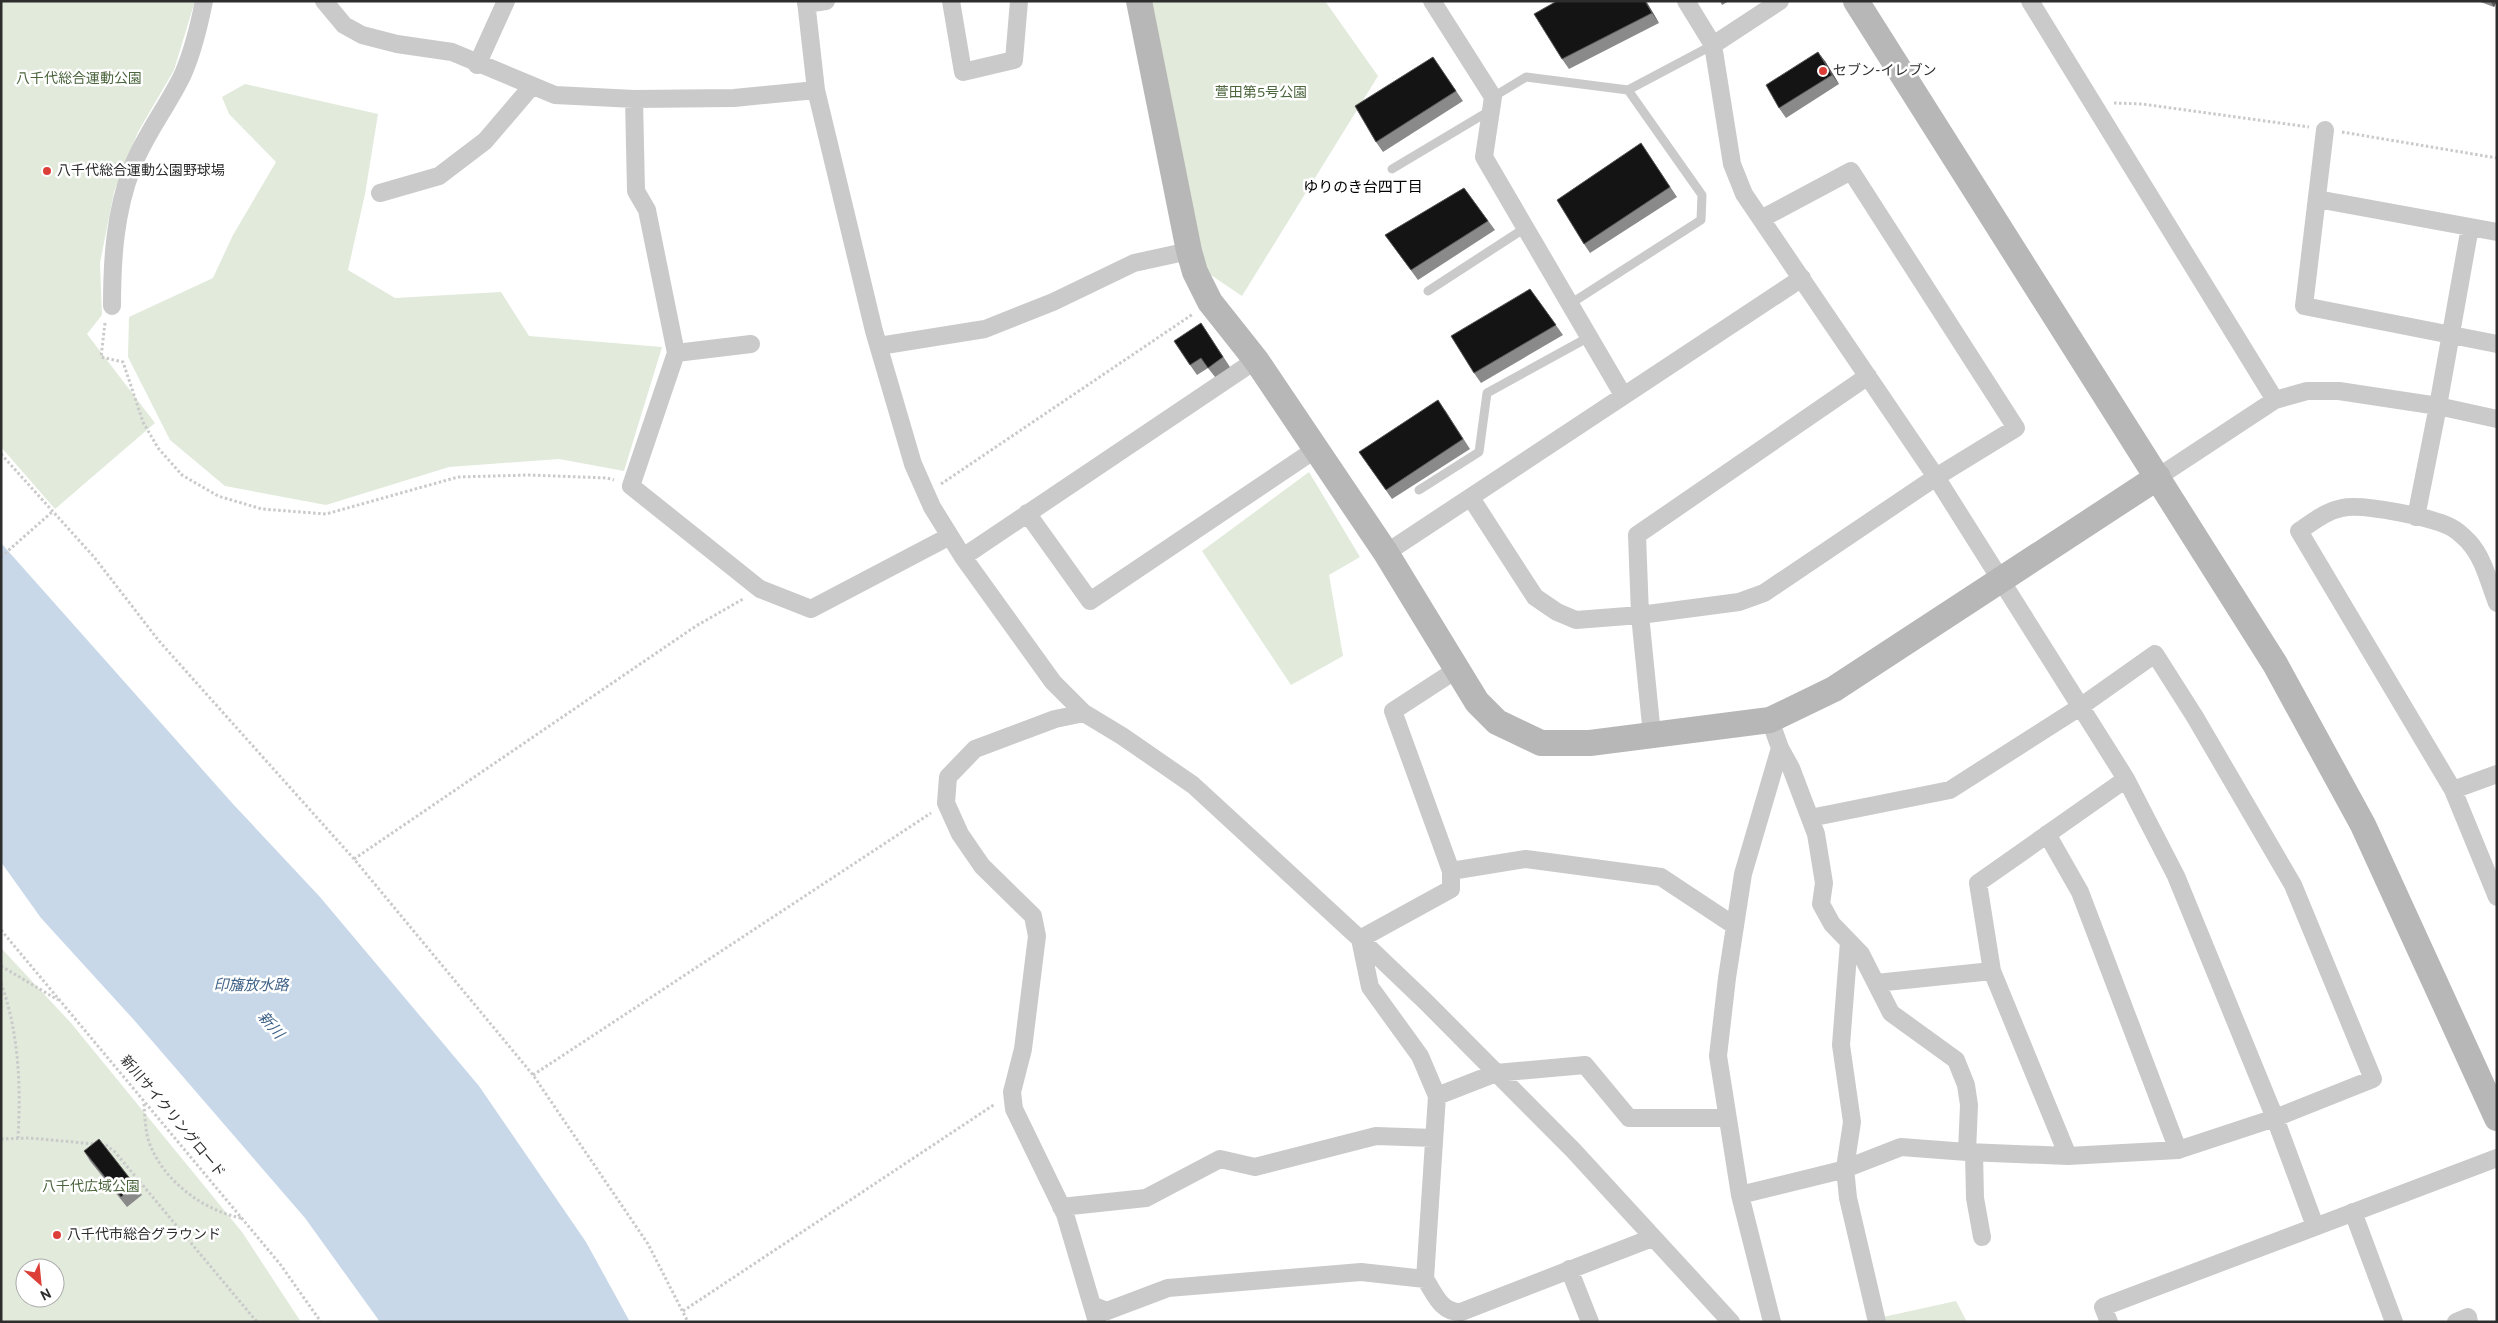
<svg xmlns="http://www.w3.org/2000/svg" width="2498" height="1323" font-family="Overpass,'Noto Sans JP',sans-serif">
	<rect width="100%" height="100%" fill="#fff"/>
	<!-- green -->
	<path fill="#e1eadb" fill-rule="evenodd" d="M1,1H195L174,70L138,132L114,192L100,263L102,315L87,334L155,423L55,509L1,447Z
		M1150,1H1325L1378,76L1242,296L1205,271Z
		M245,84L378,114L365,194L348,270L395,298L501,292L529,336L662,347L624,471L559,459L449,467L326,505L225,486L170,440L128,357L129,317L213,278L233,235L276,162L229,114L222,97Z
		M1309,472L1360,557L1329,575L1343,656L1291,685L1202,551Z
		M1,948L71,1023L242,1232L301,1322H1ZM25,1268H55V1298H25Z
		M1956,1301L1967,1322H1885L1883,1317Z"/>
	<!-- water -->
	<path fill="#c8d8e9" d="M1,543L233,804L320,897L479,1086L586,1242L630,1322H380L305,1218L134,1020L41,918L1,862Z"/>
	<g fill="none" stroke-linecap="round" stroke-linejoin="round">
		<!-- path -->
		<path stroke="#cacaca" stroke-width="3" stroke-dasharray="2.5 2.5" stroke-linecap="butt" d="M2114,103L2142,104L2309,127
			M2342,132L2497,158
			M105,323L101,357L123,362L143,422L158,448L182,475L218,496L262,509L326,514L458,477L529,475L607,478L614,480
			M1,454L94,557L159,641L354,859L533,1075L648,1244L688,1322
			M941,484L1193,314
			M1,557L52,512
			M354,859L696,626L743,599
			M1,930L280,1264L321,1322
			M1,966L58,1000
			M1,983C19,1033 21,1086 18,1138
			M533,1075L931,813
			M144,1104C145,1116 145,1130 149,1142C163,1181 203,1210 241,1218
			M1,1139L29,1138L106,1145L115,1152L257,1322
			M683,1311L995,1104"/>
		<!-- lane -->
		<path stroke="#cacaca" stroke-width="9" d="M1493,97L1526,77L1628,90L1713,45
			M1392,169L1491,110
			M1428,291L1525,228
			M1570,304L1701,220L1702,195L1628,90
			M1419,490L1479,452L1487,393L1589,337"/>
		<!-- street -->
		<path stroke="#cacaca" stroke-width="18" d="M324,1L344,25L362,35L397,44L452,52L555,95L634,99L734,98L816,90
			M806,1L816,90L874,331L913,464L932,507L963,557L1053,682L1084,713
			M951,1L963,72L1014,60L1019,1
			M1432,1L1493,97L1484,157L1623,395
			M1686,1L1713,45L1732,164L1744,194L1936,477L2126,779L2176,876L2275,1118L2315,1226
			M2030,1L2275,400
			M806,4L826,1
			M1713,45L1780,1
			M477,65L506,1
			M634,99L636,191L647,210L676,353L631,486L760,589L811,609L950,536
			M2325,130L2304,306L2497,344
			M380,193L439,176L485,141L532,86
			M2317,199L2497,232
			M112,306C112,259 115,212 132,168C145,134 168,106 183,74C193,51 199,26 204,1
			M879,346L985,329L1053,302L1134,263L1189,251
			M676,353L751,344
			M2158,477L2275,400L2307,391H2339L2438,406L2497,419
			M1471,498L1535,597L1557,612L1576,620L1640,615L1739,602L1764,593L1936,477L2016,428L1851,171L1761,219
			M1027,513L1090,601L1316,449
			M2416,517L2438,406L2470,227
			M1386,553L1802,278
			M963,557L1256,360
			M2497,603C2489,583 2484,558 2468,541C2464,537 2459,532 2454,529C2437,518 2362,503 2342,508C2326,511 2313,522 2299,531L2453,790L2497,897
			M1770,720L1780,748L1743,874L1727,978L1718,1056L1740,1195L1772,1322
			M1652,735L1640,615L1637,535L1868,376
			M1780,748L1791,768L1816,834L1824,883L1821,904L1832,924L1861,954L1891,1013L1956,1060L1966,1085L1969,1105L1967,1152
			M2453,790L2497,774
			M2047,834L2080,892L2178,1150
			M1451,871L1526,859L1661,877L1735,926
			M1360,939L1451,889V871L1393,711L1456,670
			M1360,939L1370,987L1420,1056L1437,1096L1425,1279
			M1849,942L1841,1045L1852,1122L1845,1168L1848,1198L1877,1322
			M1876,983L1992,971
			M1437,1096L1496,1073L1585,1065L1629,1118H1727
			M1974,1153L1975,1198L1982,1237
			M2068,1156L1992,971L1978,883L2126,779
			M1740,1195L1842,1170L1901,1147L1967,1152L2068,1156L2178,1150L2275,1118L2373,1079L2293,885L2195,717L2155,654L2080,707L1950,790L1810,818
			M1061,1207L1146,1198L1220,1159L1255,1167L1376,1136L1434,1138
			M2353,1212L2394,1322
			M1569,1269L1590,1322
			M1092,1305L1107,1311L1168,1288L1361,1272L1425,1279C1435,1294 1441,1313 1461,1312L1652,1238
			M1097,1322L1065,1214L1014,1109L1012,1092L1023,1049L1037,936L1033,916L982,866L960,834L946,803L948,777L975,749L1055,719L1084,713L1122,736L1193,785L1360,939L1426,1002L1573,1150L1731,1322
			M2109,1322L2103,1307L2497,1158
			M2456,1322L2468,1317L2469,1322"/>
		<!-- secondary -->
		<path stroke="#b7b7b7" stroke-width="26" d="M1139,1L1189,251L1195,272L1210,302L1256,360L1386,553L1477,702L1497,722L1541,743H1590L1770,720L1834,689L2158,477
			M1856,1L2275,664L2363,825L2497,1118"/>
	</g>
	<!-- wall -->
	<path fill="#8a8a8a" d="M1646,1L1659,23L1569,69L1562,59Z
		M1720,1H1729L1722,5Z
		M2478,1H2497L2494,7Z
		M1433,57L1463,101L1383,152L1376,142Z
		M1825,61L1839,84L1786,118L1779,108Z
		M1641,143L1677,197L1590,253L1584,244Z
		M1464,188L1495,230L1418,280L1385,235Z
		M1530,289L1563,335L1481,383L1474,373Z
		M1201,323L1230,367L1215,377L1208,368L1197,375L1190,365Z
		M1445,410L1470,449L1392,499L1359,452Z
		M84,1151L135,1185L142,1195L127,1207L90,1161Z"/>
	<!-- shaded-wall -->
	<path fill="#5a5a5a" d="M1645,1H1646L1659,23L1652,13Z
		M2490,1H2497L2494,7Z
		M1818,52L1825,61L1839,84L1832,75Z"/>
	<!-- building -->
	<path fill="#141414" stroke="#5a5a5a" d="M1557,1H1645L1652,13L1562,59L1534,14Z
		M1818,52L1832,75L1779,108L1766,85Z
		M1433,57L1456,91L1376,142L1355,106Z
		M1641,143L1670,187L1584,244L1557,200Z
		M1464,188L1488,221L1411,270L1385,235Z
		M1530,289L1556,325L1474,373L1451,336Z
		M1201,323L1223,357L1208,368L1201,358L1190,365L1174,341Z
		M1438,400L1463,439L1386,490L1359,452Z
		M99,1139L135,1185L121,1197L84,1151Z"/>
	<!-- markers -->
	<g fill="#db3f38" stroke="#fff" stroke-width="2">
		<circle cx="1823" cy="71" r="5"/>
		<circle cx="47" cy="171" r="5"/>
		<circle cx="57" cy="1235" r="5"/>
	</g>
	<g text-anchor="middle" dominant-baseline="central" stroke-width="5" stroke-linejoin="round" paint-order="stroke">
		<!-- poi labels -->
		<g font-size="14" fill="#2d2d2d" stroke="#fff" text-anchor="start">
			<text x="1833" y="71">セブン-イレブン</text>
			<text x="57" y="171">八千代総合運動公園野球場</text>
			<text x="67" y="1235">八千代市総合グラウンド</text>
		</g>
		<!-- park labels -->
		<g font-size="14" fill="#4b653d" stroke="#fff">
			<text x="79" y="79">八千代総合運動公園</text>
			<text x="1261" y="93">萱田第5号公園</text>
			<text x="91" y="1187">八千代広域公園</text>
		</g>
		<!-- street labels -->
		<g font-size="14" fill="#2d2d2d" stroke="#fff">
			<text transform="translate(172 1117) rotate(50)">新川サイクリングロード</text>
		</g>
		<!-- neighbourhood labels -->
		<g font-size="15" fill="#000" stroke="#fff">
			<text x="1363" y="188">ゆりのき台四丁目</text>
		</g>
		<!-- water labels -->
		<g font-size="15" font-style="italic" fill="#406489" stroke="#fff">
			<text x="251" y="986">印旛放水路</text>
			<text transform="translate(270 1026) rotate(49)">新川</text>
		</g>
	</g>
	<!-- border -->
	<rect width="2498" height="1323" fill="none" stroke="#2d2d2d" stroke-width="5"/>
	<!-- north arrow -->
	<g transform="translate(40 1283) rotate(153)"><circle r="24" fill="#ffffff" stroke="#ababab"/>
	<path d="M0-4L9 19L0 12L-9 19Z" fill="#db3f38"/>
	<text y="-8" font-size="14" font-weight="bold" text-anchor="middle" fill="#2d2d2d">N</text>
	</g>
</svg>
